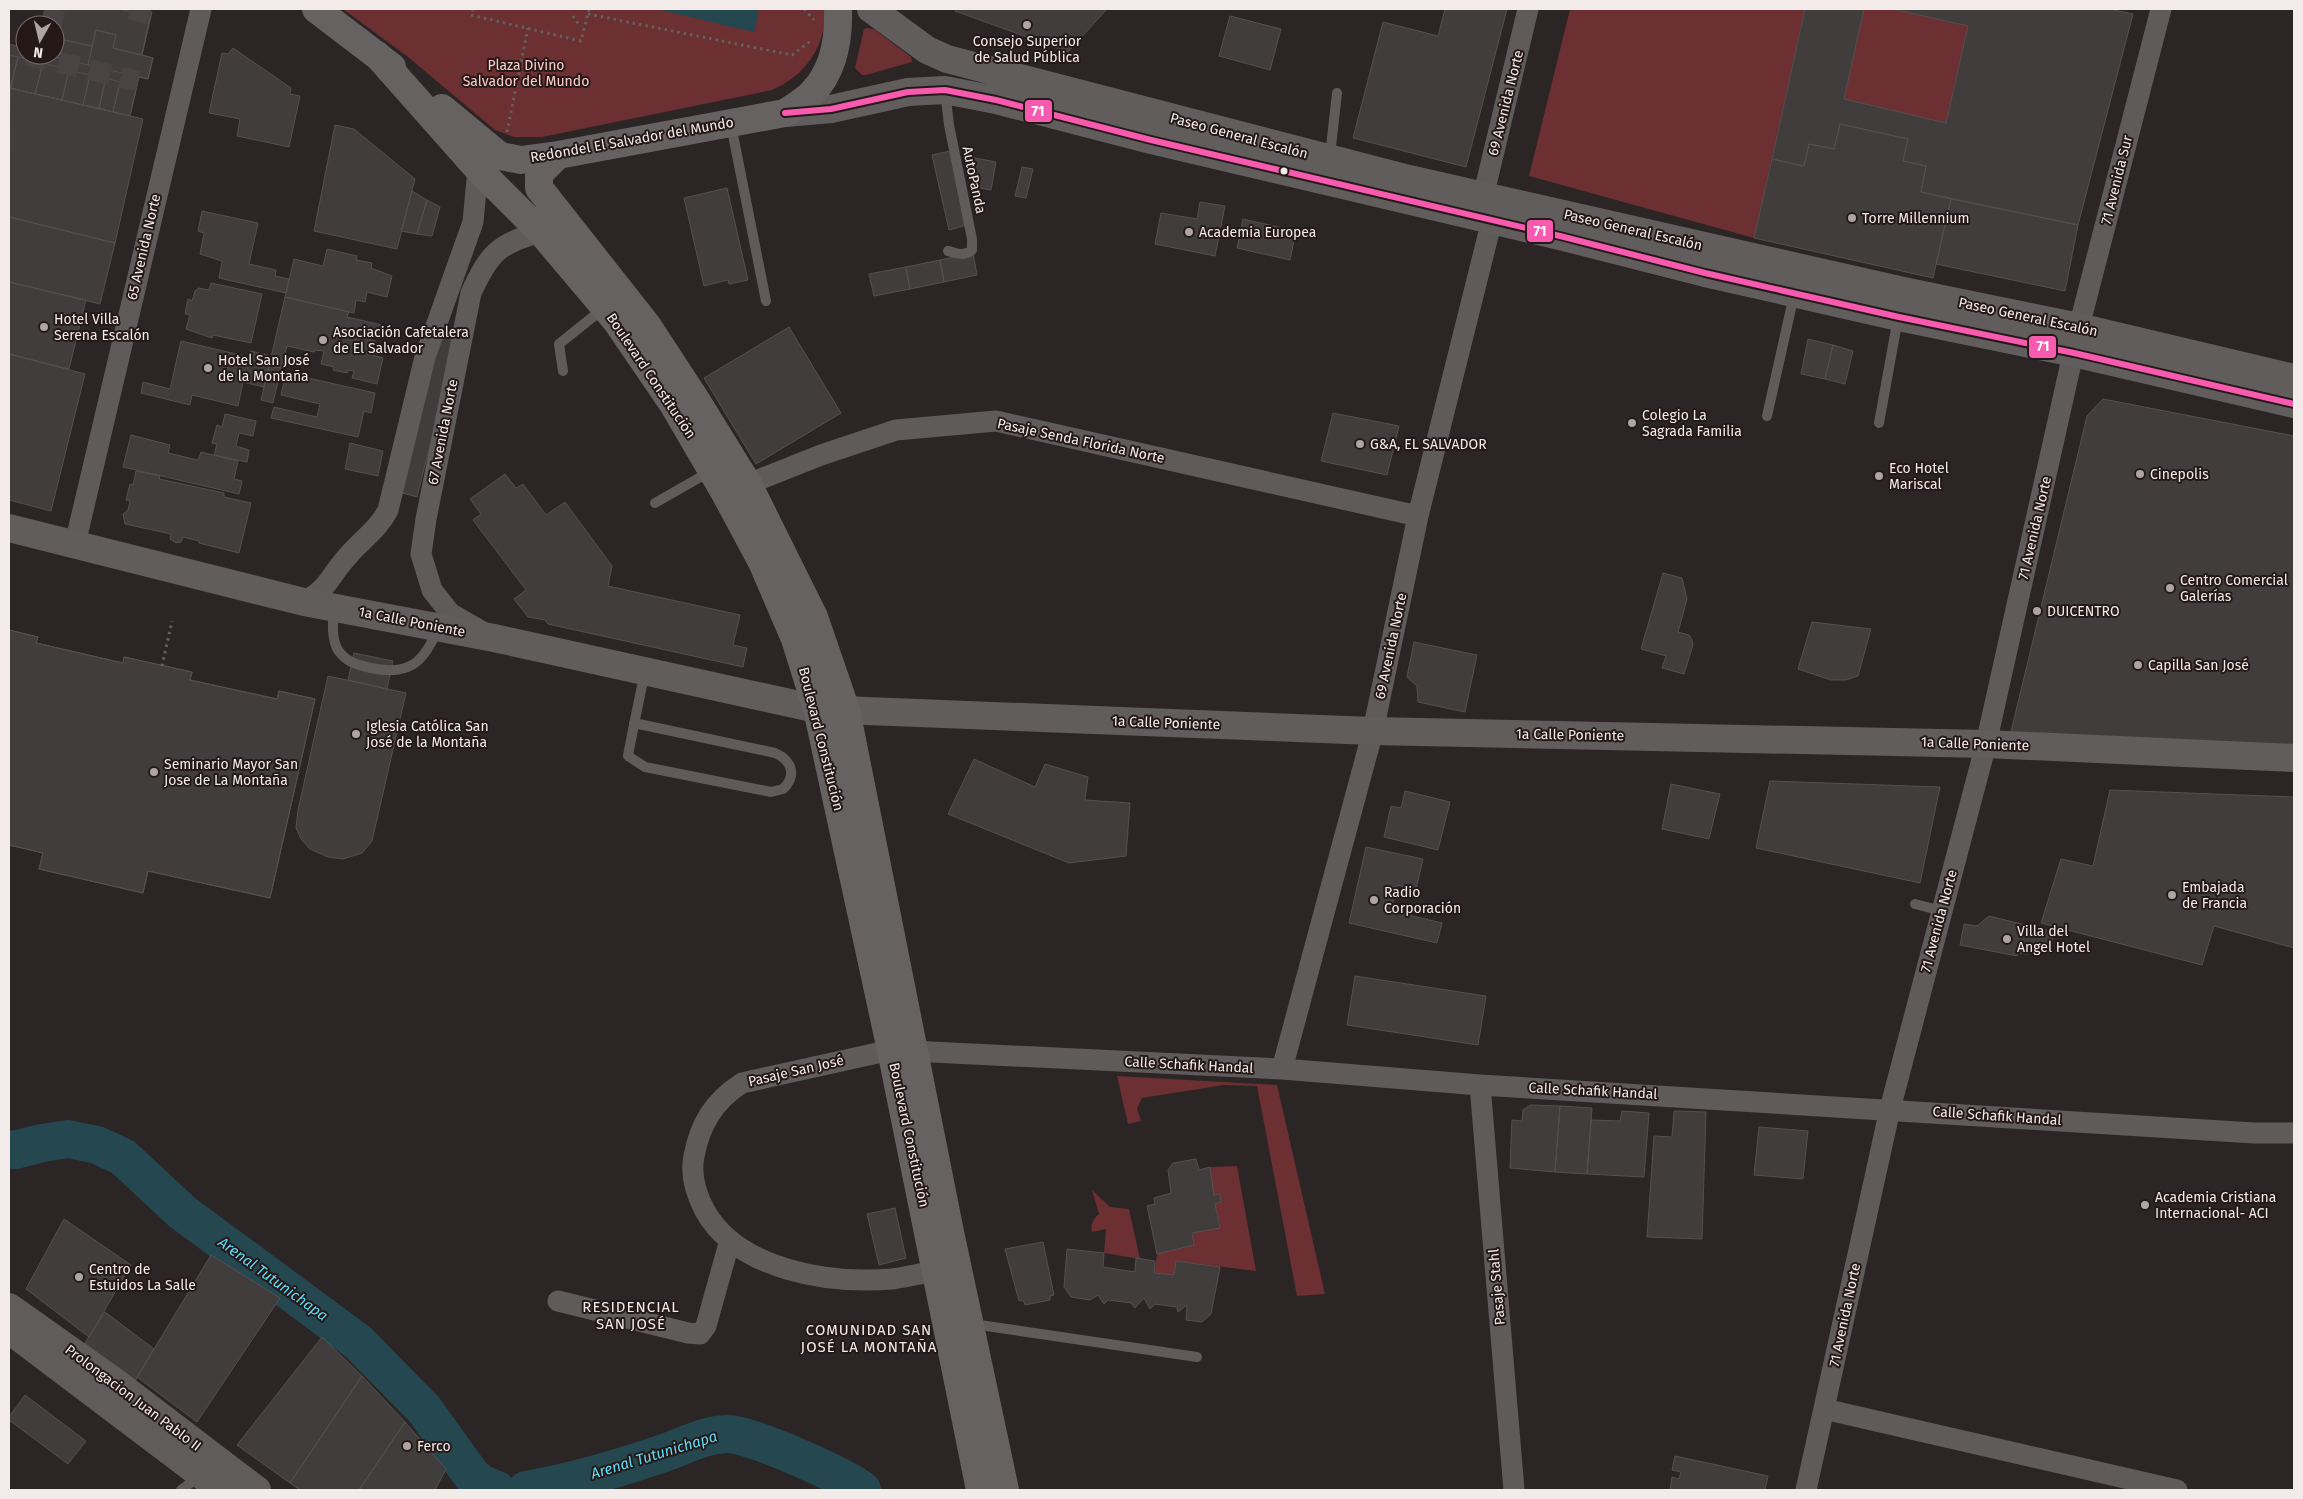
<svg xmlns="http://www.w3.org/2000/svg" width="2303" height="1499" font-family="'Fira Sans',sans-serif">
	<rect width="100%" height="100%" fill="#2b2525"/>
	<!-- green -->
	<path fill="#6c2f32" d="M343,9H825C826,46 806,75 772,90L542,137H514L495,130L408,57Z
		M1570,9H1805L1754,238L1529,176Z
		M1864,9H1893L1968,26L1946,123L1844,99Z
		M867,28L874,29L911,57L912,62L866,75H862L855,68L864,29Z
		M1117,1076L1277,1085L1325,1294L1297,1296L1257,1086L1224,1085L1142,1098L1137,1108L1141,1121L1128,1124Z
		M1237,1166L1256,1271L1176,1261L1174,1275L1154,1273L1157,1254L1194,1245L1192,1233L1220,1227L1215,1204L1221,1202L1220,1194L1214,1195L1210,1167Z
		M1092,1190L1110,1207L1129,1209L1140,1259L1104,1253L1106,1229L1092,1232C1090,1225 1093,1219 1099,1214Z"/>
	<!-- water -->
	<path fill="#254850" d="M656,9H751L759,11L754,32Z"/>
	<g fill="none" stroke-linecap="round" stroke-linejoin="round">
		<!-- river -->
		<path stroke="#254850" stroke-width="38" d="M9,1149L15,1150L42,1143L68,1139L97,1145L123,1157L182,1212L358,1342L424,1409L472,1476L482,1484L497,1490
			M526,1490C572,1482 617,1469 661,1454C683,1447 703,1435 726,1434C750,1433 841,1475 862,1490"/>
	</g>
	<!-- building -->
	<path fill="#423d3d" stroke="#555050" d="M52,9H140L152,12L142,55L153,58L148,79L139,77L130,116L10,88L9,95V44L25,48V55H55V25H48Z
		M59,9H118L150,16L142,55L113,48L116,35L96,30L92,46L55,38Z
		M957,9H1107L1068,52L955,11Z
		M1445,9H1507L1466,167L1353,138L1383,22L1438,36Z
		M1805,9H1864L1844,99L1946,123L1968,26L1893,9H2109L2133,14L2078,225L1921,192L1926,166L1903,161L1908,139L1840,124L1834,149L1809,144L1804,166L1772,159Z
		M1230,16L1281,29L1270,70L1219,56Z
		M96,30L116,35L113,48L153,58L148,79L88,65Z
		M55,38L92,46L88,65L48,55H55Z
		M233,48L291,88L290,94L300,96L289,147L237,136L240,119L209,113L222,53L228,54Z
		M9,55L18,57L9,95Z
		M18,57L43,63L35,94L10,88Z
		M43,63L69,70L62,100L35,94Z
		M69,70L90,75L83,105L62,100Z
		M90,75L106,78L99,108L83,105Z
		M106,78L120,82L113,112L99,108Z
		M120,82L137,85L130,116L113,112Z
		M10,88L143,119L115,243L9,217Z
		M1840,124L1908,139L1903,161L1926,166L1921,192L1951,199L1933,278L1754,238L1772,159L1804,166L1809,144L1834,149Z
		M335,125L354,129L415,179L397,249L314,231Z
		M950,151L967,225L949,230L932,155Z
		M970,157L996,162L991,190L975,187Z
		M1022,167L1033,169L1026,198L1015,196Z
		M727,188L748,280L729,284L728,280L704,286L684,198Z
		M412,191L427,200L417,234L401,231Z
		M1951,199L2078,225L2065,291L1936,264Z
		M427,200L440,207L432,236L417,234Z
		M1200,202L1225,206L1215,256L1155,244L1161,213L1197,219Z
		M202,211L258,223L249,264L276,270L275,276L289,279L286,293L219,278L222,261L200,254L204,233L198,231Z
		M9,217L115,243L100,304L9,282Z
		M1243,219L1296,231L1290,260L1237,248Z
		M327,249L357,256L356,260L372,263L371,268L392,276L387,297L367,292L365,302L356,300L354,313L285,297L294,259L323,266Z
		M973,253L977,275L944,282L940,260Z
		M940,260L944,282L910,289L906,267Z
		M906,267L910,289L874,296L869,274Z
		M9,282L86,300L69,369L9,354Z
		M211,283L262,294L251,343L213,335L212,338L186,329L190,315L185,314L188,299L192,301L195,291L199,288L209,290Z
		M285,297L349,312L347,317L382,325L380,334L368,331L366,338L375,341L372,355L383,358L377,384L352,378L354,371L348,370L347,373L333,370L334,367L321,364L324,351L315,350L314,352L287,346L281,368L269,366Z
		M789,327L841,413L756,464L704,378Z
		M437,333L456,340L417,497L399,492Z
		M1808,339L1833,345L1825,379L1801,374Z
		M181,341L249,357L250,351L268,355L267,361L270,362L264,387L243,382L238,406L192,395L190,405L141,393L143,382L170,389Z
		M1833,345L1853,351L1845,384L1825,379Z
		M9,354L85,374L51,511L9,500Z
		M269,366L281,368L273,403L261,400Z
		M286,373L375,393L371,413L364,411L358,437L271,418L274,407L317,417L320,404L281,395Z
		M2103,399L2294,436V753L2009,740L2087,416Z
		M1333,413L1399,426L1387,475L1321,461Z
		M225,414L256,421L253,436L239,433L236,446L249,450L247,462L214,455L217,444L212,443L217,425L222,427Z
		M131,435L170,445L168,453L198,460L201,452L238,461L234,479L242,481L239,494L123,467Z
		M350,443L383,451L378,476L345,469Z
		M136,471L160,476L159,479L224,493V497L251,503L239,553L199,543V541L183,537L181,542L176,543L170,539L171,534L125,524L123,514L128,510L130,501L126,500L130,484L133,485Z
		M505,474L516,488L523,484L546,515L565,502L612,566L608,586L740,615L733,645L747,648L743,667L548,624L545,620L528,617L514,599L526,590L473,520L481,514L470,499Z
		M1663,573L1682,578L1687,599L1678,632L1689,635L1692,640L1693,645L1684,674L1662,668L1666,656L1641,649Z
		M1812,622L1871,629L1858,676L1846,680H1831L1798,669Z
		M9,630L38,637L36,643L123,663L124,657L192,672L190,680L277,699L279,691L315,699L270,898L148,871L143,893L39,869L43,853L9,845Z
		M9,630L38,637L36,643L123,663L124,657L192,672L190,680L277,699L279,691L315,699L270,898L148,871L143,893L39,869L43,853L9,845Z
		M1414,642L1477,655L1465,712L1418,702L1417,686L1407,677Z
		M354,653L393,661L387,689L348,680Z
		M328,676L406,693L372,841L362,853L343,859L328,857L310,849L301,839L296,828L298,810Z
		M974,759L1035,787L1045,764L1088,777L1085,800L1130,803L1126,856L1069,863L948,814Z
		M1770,781L1940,787L1920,883L1756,848Z
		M1671,784L1720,794L1709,839L1662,829Z
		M2110,790L2294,797V948L2214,926L2202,965L2041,923L2061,859L2093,866Z
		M1405,791L1450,802L1438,850L1384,837L1391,806L1401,808Z
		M1366,847L1423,859L1416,889L1397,885L1391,911L1442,923L1437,943L1349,923Z
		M1989,916L2054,932L2049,953L2033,949L2028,954L2018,953L2017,956L1960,945L1964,924L1977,926Z
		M1355,976L1486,996L1478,1045L1347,1025Z
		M1530,1105L1560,1106L1555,1172L1510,1168L1512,1120L1522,1121L1523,1110Z
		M1560,1106L1592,1108L1587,1174L1555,1172Z
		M1622,1111L1649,1113L1644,1177L1587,1174L1591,1120L1620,1121Z
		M1674,1111L1706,1112L1702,1239L1647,1237L1654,1136L1672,1137Z
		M1759,1127L1808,1131L1803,1179L1754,1175Z
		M1196,1159L1199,1170L1210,1167L1214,1195L1220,1194L1221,1202L1215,1204L1220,1228L1192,1233L1194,1245L1157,1254L1147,1206L1155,1204L1154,1198L1171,1193L1168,1170L1173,1163Z
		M895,1208L906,1258L879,1265L867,1214Z
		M64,1219L131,1265L89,1337L26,1289Z
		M1043,1242L1054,1295L1050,1296V1300L1025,1305L1023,1300L1019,1301L1005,1249Z
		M1067,1249L1104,1253L1103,1267L1135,1272L1136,1258L1155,1261L1154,1273L1174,1275L1176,1261L1220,1267L1211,1314L1202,1322L1186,1320L1187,1305L1178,1312L1177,1307L1155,1304L1150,1309L1144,1298L1135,1308L1131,1303L1108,1300L1104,1304L1098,1295L1090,1300L1071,1297L1064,1287Z
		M211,1255L280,1298L197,1422L137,1377Z
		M105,1312L154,1349L135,1381L85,1343Z
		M322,1337L362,1376L290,1483L237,1445Z
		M362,1376L405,1422L359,1490H300L290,1483Z
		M25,1395L86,1441L68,1464L9,1420V1417Z
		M405,1422L446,1469L435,1490H359Z
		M1675,1456L1768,1476L1765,1490H1670L1672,1477L1679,1479L1681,1472L1672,1470Z"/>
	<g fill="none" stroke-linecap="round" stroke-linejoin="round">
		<!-- street-tunnel -->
		<path stroke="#494343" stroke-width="21" stroke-dasharray="21 11" stroke-linecap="butt" d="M130,9L151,14
			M51,25L55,9
			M27,55L138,81"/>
		<!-- path -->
		<path stroke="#626060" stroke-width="3" stroke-dasharray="2.5 4" stroke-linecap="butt" d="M473,9L471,15L581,41L589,9
			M804,9L814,20
			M588,14L792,55L812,40
			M573,16L579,25
			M507,132L528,28
			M162,666L172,621"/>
		<!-- lane -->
		<path stroke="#5f5b5b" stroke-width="10" d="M945,91L949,125L972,239V250C964,257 957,253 948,251
			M731,125L766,301
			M1330,156L1337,93
			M563,371L559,344L604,308
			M1767,416L1794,295
			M1879,423L1898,318
			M655,503L711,471
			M334,608C333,620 331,639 338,650C346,662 357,665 371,668C409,676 424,663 438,628
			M634,723L775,753C792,760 797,776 783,789L771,792L645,767L628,756C633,728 639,700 645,672
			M1915,904L1942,911
			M973,1324L1197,1357
			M181,1490L200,1476"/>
		<!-- street -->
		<path stroke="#5f5b5b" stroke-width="21" d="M1483,197L1528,9
			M748,484L821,455L896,430L996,421L1418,516
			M75,544L201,9
			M304,602C331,586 328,578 347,557C361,540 378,530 388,510L425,357L473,222L478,169
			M483,632L450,613L432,590L421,554L426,519L471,293C489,253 499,243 541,232
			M1282,1069L1373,731L1418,516L1492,220
			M1480,1085L1514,1490
			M937,1271C922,1273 907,1277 892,1279C830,1284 739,1271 705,1211C696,1194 690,1175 694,1156C700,1124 714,1101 742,1083L891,1050L1282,1069L1480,1085L2254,1133H2294
			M558,1301L688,1333L700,1334L706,1326L730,1240
			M1824,1409L2177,1490
			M1806,1490L1890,1109L1986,744L2079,327L2161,9"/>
		<!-- secondary -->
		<path stroke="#625d5d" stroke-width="28" d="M871,9L927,50L947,59L1409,179L1903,291L2079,327L2294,378
			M785,113L831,109L908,92L945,90L996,100L1151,140L1560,236L1705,273L1899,317L2074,353L2294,404
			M9,528L304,602L494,638L817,709L1373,731L1986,744L2294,758"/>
		<!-- primary -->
		<path stroke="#615c5c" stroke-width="28" d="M9,1307L115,1382L257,1490
			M12,1332L221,1490"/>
		<!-- highway -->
		<path stroke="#676262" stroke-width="28" d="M316,9L392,67
			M377,55L478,169L541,232L617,322L673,404L726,495L762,562L795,639L817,709L891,1050L980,1490
			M442,108L500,156L521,160L558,155L785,113C794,107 806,100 813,92C834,70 839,38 838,9
			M558,155L539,174V188L647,325L698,403L748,484L814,617L846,710L950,1232L1005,1490"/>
		<defs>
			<path id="bus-1" d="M785,113L831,109L908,92L945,90L996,100L1151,140L1560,236L1705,273L1899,317L2074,353L2294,404"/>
		</defs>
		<!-- bus-1 casing -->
		<use href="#bus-1" stroke="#251918" stroke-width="10"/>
		<!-- bus-1 -->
		<use href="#bus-1" stroke="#f75aaf" stroke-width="6"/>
	</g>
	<!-- markers -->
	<g fill="#ada5a5" stroke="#251918" stroke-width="2">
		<circle cx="1027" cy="25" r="5"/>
		<circle cx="1852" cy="218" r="5"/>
		<circle cx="1189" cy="232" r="5"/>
		<circle cx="44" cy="327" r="5"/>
		<circle cx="323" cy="340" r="5"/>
		<circle cx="208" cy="368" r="5"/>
		<circle cx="1632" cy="423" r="5"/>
		<circle cx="1360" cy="444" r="5"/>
		<circle cx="2140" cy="474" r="5"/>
		<circle cx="1879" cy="476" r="5"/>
		<circle cx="2170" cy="588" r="5"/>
		<circle cx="2037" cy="611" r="5"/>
		<circle cx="2138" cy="665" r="5"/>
		<circle cx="356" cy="734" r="5"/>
		<circle cx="154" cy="772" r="5"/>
		<circle cx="2172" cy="895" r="5"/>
		<circle cx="1374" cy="900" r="5"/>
		<circle cx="2007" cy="939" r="5"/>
		<circle cx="2145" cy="1205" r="5"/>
		<circle cx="79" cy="1277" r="5"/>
		<circle cx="407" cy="1446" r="5"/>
	</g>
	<circle fill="#f3eaea" stroke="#251918" stroke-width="2" cx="1284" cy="171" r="4.5"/>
	<g text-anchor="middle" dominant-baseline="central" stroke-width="4" stroke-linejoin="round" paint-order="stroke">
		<!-- poi labels -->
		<g font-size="14" fill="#f3eaea" stroke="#251918" text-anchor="start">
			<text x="1027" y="41" text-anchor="middle">Consejo Superior<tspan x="1027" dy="16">de Salud Pública</tspan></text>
			<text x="1862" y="218">Torre Millennium</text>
			<text x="1199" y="232">Academia Europea</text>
			<text x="54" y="319">Hotel Villa<tspan x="54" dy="16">Serena Escalón</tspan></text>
			<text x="333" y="332">Asociación Cafetalera<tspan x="333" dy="16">de El Salvador</tspan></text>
			<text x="218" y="360">Hotel San José<tspan x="218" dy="16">de la Montaña</tspan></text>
			<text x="1642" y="415">Colegio La<tspan x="1642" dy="16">Sagrada Familia</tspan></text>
			<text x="1370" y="444">G&amp;A, EL SALVADOR</text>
			<text x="1889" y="468">Eco Hotel<tspan x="1889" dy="16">Mariscal</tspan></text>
			<text x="2150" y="474">Cinepolis</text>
			<text x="2180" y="580">Centro Comercial<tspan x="2180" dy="16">Galerías</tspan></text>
			<text x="2047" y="611">DUICENTRO</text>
			<text x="2148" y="665">Capilla San José</text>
			<text x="366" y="726">Iglesia Católica San<tspan x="366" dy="16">José de la Montaña</tspan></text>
			<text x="164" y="764">Seminario Mayor San<tspan x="164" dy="16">Jose de La Montaña</tspan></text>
			<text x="2182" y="887">Embajada<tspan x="2182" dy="16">de Francia</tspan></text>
			<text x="1384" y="892">Radio<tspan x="1384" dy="16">Corporación</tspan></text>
			<text x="2017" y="931">Villa del<tspan x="2017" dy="16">Angel Hotel</tspan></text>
			<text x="2155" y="1197">Academia Cristiana<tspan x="2155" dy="16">Internacional- ACI</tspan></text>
			<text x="89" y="1269">Centro de<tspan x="89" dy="16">Estuidos La Salle</tspan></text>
			<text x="417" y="1446">Ferco</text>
		</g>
		<!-- park labels -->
		<g font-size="14" fill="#ffcbca" stroke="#251918">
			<text x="526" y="65">Plaza Divino<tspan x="526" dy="16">Salvador del Mundo</tspan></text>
		</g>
		<!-- street labels -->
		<g font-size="14" fill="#f3eaea" stroke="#251918">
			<text transform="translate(1506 103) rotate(-76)">69 Avenida Norte</text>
			<text transform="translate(1239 136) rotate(15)">Paseo General Escalón</text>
			<text transform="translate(632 140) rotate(-10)">Redondel El Salvador del Mundo</text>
			<text transform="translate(974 180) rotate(78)">AutoPanda</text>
			<text transform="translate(2117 180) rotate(-76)">71 Avenida Sur</text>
			<text transform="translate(1633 230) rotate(13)">Paseo General Escalón</text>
			<text transform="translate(144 247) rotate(-77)">65 Avenida Norte</text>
			<text transform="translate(2028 317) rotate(12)">Paseo General Escalón</text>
			<text transform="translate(651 376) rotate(56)">Boulevard Constitución</text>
			<text transform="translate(443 432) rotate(-79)">67 Avenida Norte</text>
			<text transform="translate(1081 441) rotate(12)">Pasaje Senda Florida Norte</text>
			<text transform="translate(2035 528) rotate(-77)">71 Avenida Norte</text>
			<text transform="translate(412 622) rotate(11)">1a Calle Poniente</text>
			<text transform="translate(1391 646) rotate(-78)">69 Avenida Norte</text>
			<text transform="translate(1166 723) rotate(2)">1a Calle Poniente</text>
			<text transform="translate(1570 735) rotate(1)">1a Calle Poniente</text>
			<text transform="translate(821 739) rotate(76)">Boulevard Constitución</text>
			<text transform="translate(1975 744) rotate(2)">1a Calle Poniente</text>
			<text transform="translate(1939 921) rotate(-75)">71 Avenida Norte</text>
			<text transform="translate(1189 1065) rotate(3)">Calle Schafik Handal</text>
			<text transform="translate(796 1071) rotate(-13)">Pasaje San José</text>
			<text transform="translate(1593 1091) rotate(3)">Calle Schafik Handal</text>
			<text transform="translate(1997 1116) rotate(4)">Calle Schafik Handal</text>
			<text transform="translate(909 1135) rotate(78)">Boulevard Constitución</text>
			<text transform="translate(1497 1287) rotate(-95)">Pasaje Stahl</text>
			<text transform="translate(1845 1315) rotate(-78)">71 Avenida Norte</text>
			<text transform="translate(133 1398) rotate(37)">Prolongacion Juan Pablo II</text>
		</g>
		<!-- water labels -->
		<g font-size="15" font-style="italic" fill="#5eddfa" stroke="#251918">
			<text transform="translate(273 1279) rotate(36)">Arenal Tutunichapa</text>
			<text transform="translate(654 1455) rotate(-17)">Arenal Tutunichapa</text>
		</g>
		<!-- neighbourhood labels -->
		<g font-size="15" letter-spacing="1" fill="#f3eaea" stroke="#251918">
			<text x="631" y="1307">RESIDENCIAL<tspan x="631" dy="17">SAN JOSÉ</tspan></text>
			<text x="869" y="1330">COMUNIDAD SAN<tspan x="869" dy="17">JOSÉ LA MONTAÑA</tspan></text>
		</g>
	</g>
	<g stroke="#251918" stroke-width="2">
		<rect x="1024" y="99" width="29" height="24" rx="5" fill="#f75aaf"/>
		<rect x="1526" y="219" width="28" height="24" rx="5" fill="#f75aaf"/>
		<rect x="2028" y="335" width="29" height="24" rx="5" fill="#f75aaf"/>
	</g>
	<g font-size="14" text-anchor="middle" font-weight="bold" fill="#fff">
		<text x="1038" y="116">71</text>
		<text x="1540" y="236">71</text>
		<text x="2043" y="351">71</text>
	</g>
	<!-- border -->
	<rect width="2303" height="1499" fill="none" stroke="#f3eaea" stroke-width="20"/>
	<!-- north arrow -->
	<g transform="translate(40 40) rotate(188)"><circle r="24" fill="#251918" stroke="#776d6c"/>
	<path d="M0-4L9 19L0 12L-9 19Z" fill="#ada5a5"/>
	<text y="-8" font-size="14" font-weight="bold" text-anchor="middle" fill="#f3eaea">N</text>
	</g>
</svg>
